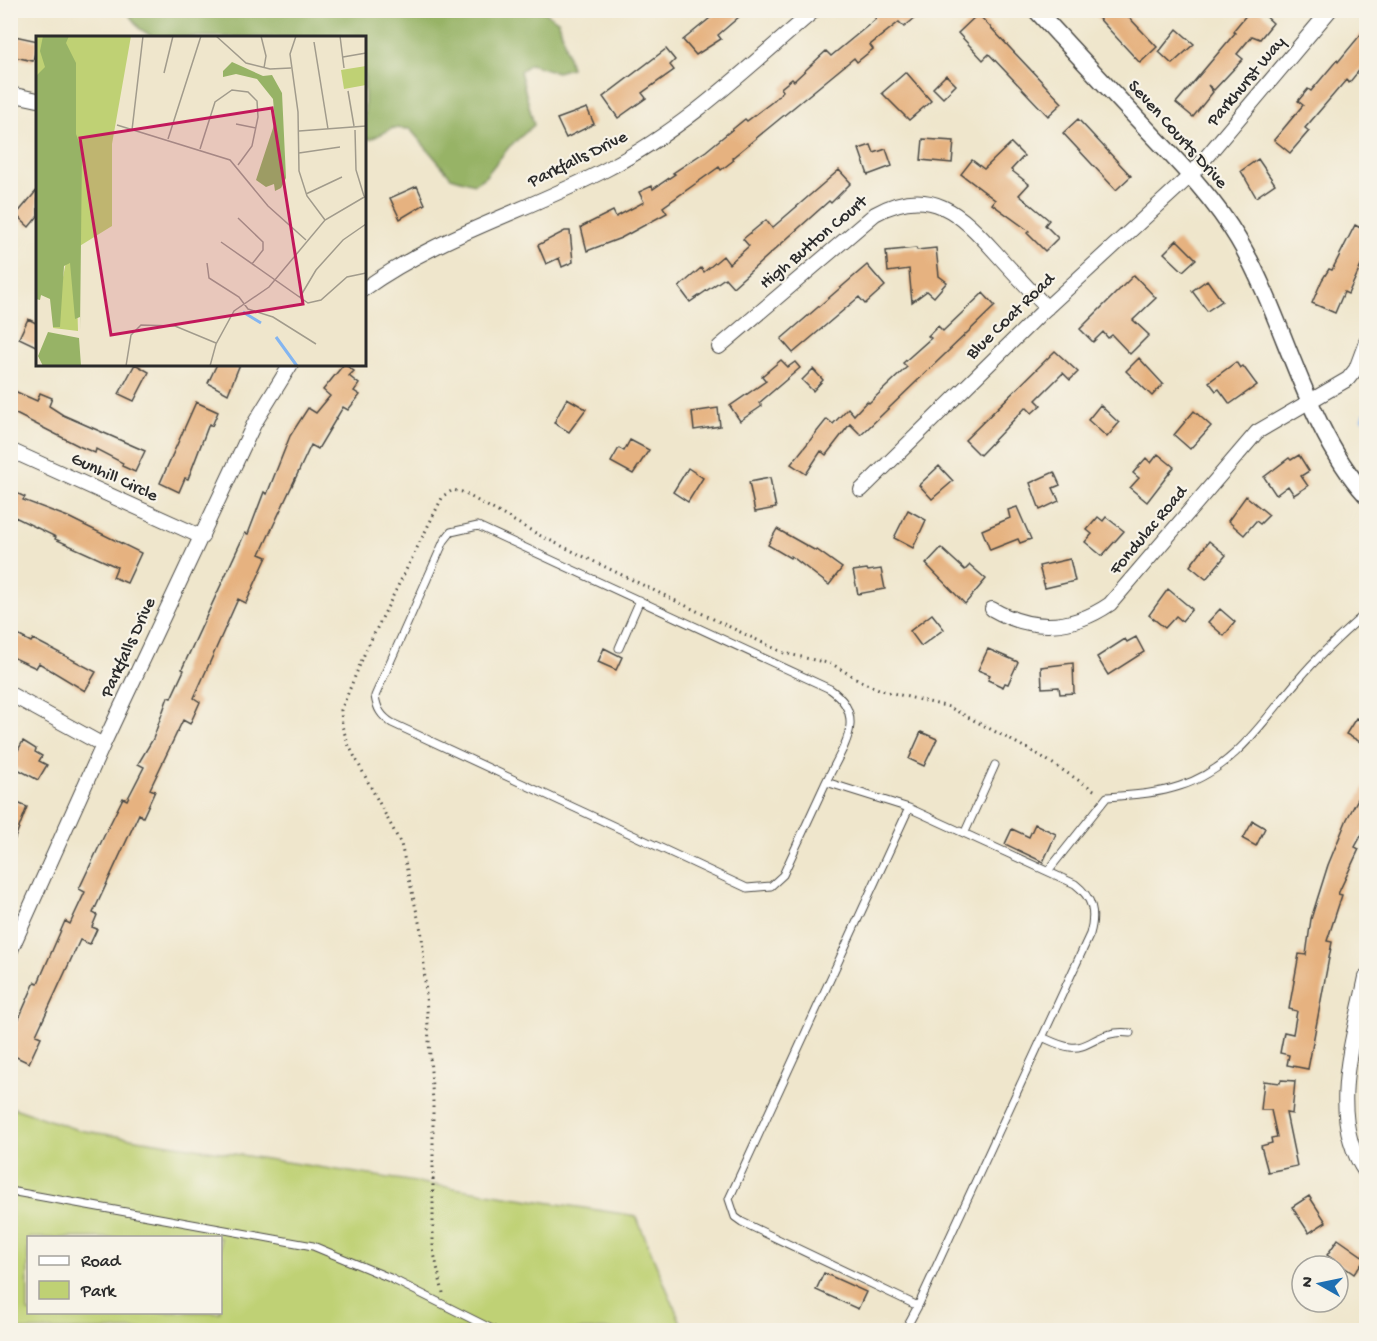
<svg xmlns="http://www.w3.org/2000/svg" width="1377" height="1341" font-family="'Gochi Hand',sans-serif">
	<rect width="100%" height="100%" fill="#f7f3e8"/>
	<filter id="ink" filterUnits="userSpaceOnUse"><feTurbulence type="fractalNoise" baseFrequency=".0167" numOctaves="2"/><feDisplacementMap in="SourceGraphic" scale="12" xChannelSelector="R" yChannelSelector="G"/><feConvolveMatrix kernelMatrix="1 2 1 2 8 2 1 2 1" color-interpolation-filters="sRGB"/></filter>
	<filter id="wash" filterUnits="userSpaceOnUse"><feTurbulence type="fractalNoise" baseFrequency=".008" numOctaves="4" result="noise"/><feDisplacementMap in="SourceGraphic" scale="24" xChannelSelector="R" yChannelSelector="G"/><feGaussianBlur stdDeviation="1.35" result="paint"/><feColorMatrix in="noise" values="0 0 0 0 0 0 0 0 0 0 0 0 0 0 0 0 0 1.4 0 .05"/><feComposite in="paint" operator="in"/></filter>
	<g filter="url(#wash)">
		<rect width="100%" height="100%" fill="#efe6cc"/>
		<!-- green -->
		<path fill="#bfd174" stroke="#757e50" stroke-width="1.5" fill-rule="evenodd" d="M11,1107L78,1130L636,1216L684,1330H11ZM28,1238H220V1312H28Z"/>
		<!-- forest -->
		<path fill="#97b366" stroke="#616f48" stroke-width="1.5" d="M126,11H543L559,22L571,68L557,72L530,64L520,71L534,125L509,147L485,177L474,184L451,177L410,129L393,128L371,139L365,138L364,38L153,37L140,29Z"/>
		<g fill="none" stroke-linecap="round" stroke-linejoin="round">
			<!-- stream -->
			<path stroke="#84b5f0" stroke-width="4.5" d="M1363,418L1366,414"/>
		</g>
		<g id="blocks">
			<!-- building -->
			<path fill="#e6b280" d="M720,10H747L718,35L721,39L696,55L683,40Z
				M869,10H913L910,13L915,18L904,27L899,22L870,45L873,49L857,62L854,58L732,158L734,160L721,170L719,167L663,207L667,213L621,238L587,251L581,227L613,211L616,217L644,202L639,192L652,186L653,189L675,174L673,173L706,151L745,119L747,121L772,102L783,91L781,88L792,79L794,81L826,51L831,56L876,19Z
				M1091,10H1122L1157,47L1140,63Z
				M1255,10H1259L1273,23L1260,39L1252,36L1237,54L1243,59L1214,90L1208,85L1213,92L1193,117L1176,103L1235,33L1233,31L1248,13L1251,15Z
				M978,14L1062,103L1048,116L989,54L983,60L958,33Z
				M1366,28V62L1349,83L1346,80L1305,128L1309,131L1290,153L1274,140L1303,105L1298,101L1308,89L1311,91L1337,60L1338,62Z
				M1177,29L1194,44L1172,64L1159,52Z
				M10,35L38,41L33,61L10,56Z
				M666,49L675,60L670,65L674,70L642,93L646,98L618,118L603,97Z
				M906,72L931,101L909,120L882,93Z
				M946,75L956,85L943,98L933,88Z
				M587,108L594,124L566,138L557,119Z
				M1078,119L1131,176L1116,190L1063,133Z
				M923,139L954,141L952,163L921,160Z
				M1011,143L1024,156L1011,170L1029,184L1019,195L1049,220L1045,225L1058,238L1045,251L1027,233L1029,231L992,204L995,200L961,174L972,160L984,169Z
				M871,145L874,153L886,149L892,166L868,175L859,149Z
				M1258,159L1275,184L1256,197L1241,171Z
				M839,170L851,183L831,203L829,201L733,287L725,278L690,302L679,287L701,268L704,272L723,256L729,264L749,246L743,239L766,220L772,228Z
				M417,186L425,204L400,219L390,198Z
				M38,189V216L29,227L16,215Z
				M1355,225L1366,231V255L1348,294L1344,292L1335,313L1312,303L1322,280L1329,269L1332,270Z
				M565,231H570L573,262L562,267L559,258L546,264L538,245Z
				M1177,240L1196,259L1183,271L1164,253Z
				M916,248L917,250L936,248L939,276L947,282L934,297L927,291L912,302L909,269L888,272L886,251Z
				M867,265L885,286L865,304L859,297L793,353L781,339Z
				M1134,275L1156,298L1133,320L1149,335L1130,354L1112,335L1108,338L1103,332L1093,342L1080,329Z
				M1207,280L1222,301L1207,311L1192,291Z
				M983,293L995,306L861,435L850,424L826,455L821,451L806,474L791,464L827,419L833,424L848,408L854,415L867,401L869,403L907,367L903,363L931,338L928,336L938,326L943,331Z
				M28,319L38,324V347L19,338Z
				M1055,351L1078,372L1070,380L1063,373L1036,400L1041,405L1032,413L1026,407L980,455L965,440Z
				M1139,358L1163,384L1152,396L1126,371Z
				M781,360L788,367L795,362L800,368L759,403L762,406L740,421L730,406L766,381L762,376Z
				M1236,362L1240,368L1243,366L1257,385L1230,404L1219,389L1216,391L1209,382Z
				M135,364L149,372L134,401L119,394Z
				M217,364H240L228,394L208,383Z
				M344,364L354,371L349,376L359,384L354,391L360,395L348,410L343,407L318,449L311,445L260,554L267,557L246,603L238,599L194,698L200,702L190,724L183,720L150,789L155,791L143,817L139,814L93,913L97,915L92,927L97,929L90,944L80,940L36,1035L41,1037L29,1063L10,1054V1051L15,1042L13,1041L15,1035L12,1034L35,982L38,983L65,921L70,924L85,892L79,889L105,834L123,798L127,800L144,767L138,764L153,739L168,697L171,698L184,670L182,669L245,533L248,534L264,492L267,494L290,436L308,408L316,413L330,396L323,390Z
				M813,369L823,380L813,391L802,380Z
				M10,389L37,401L40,393L52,398L49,406L63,415L145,451L135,472L122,466L123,463L96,449L95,453L81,447L10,411Z
				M567,398L586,409L569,432L554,423Z
				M196,402L218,412L212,426L209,424L188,479L185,478L179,492L160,483Z
				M1100,405L1119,423L1107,437L1088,420Z
				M718,408L720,426L694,430L692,412Z
				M1194,411L1211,426L1190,449L1174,435Z
				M630,440L649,450L633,474L611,462L619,448L624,451Z
				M1158,454L1174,467L1147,502L1130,488L1139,478L1133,473L1146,458L1151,463Z
				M1299,455L1309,471L1301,476L1308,486L1294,495L1288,486L1276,495L1264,477L1289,458L1291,460Z
				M939,466L953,481L932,499L919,485Z
				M688,468L703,478L688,502L673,492Z
				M1054,472L1060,485L1053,488L1059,501L1040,510L1030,483Z
				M770,478L776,508L755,512L749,482Z
				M10,490L25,497L23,500L68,517L141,553L127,583L113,577L117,567L55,539L56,537L15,517L10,527Z
				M1246,496L1269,515L1260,524L1256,521L1244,535L1228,521Z
				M1017,507L1031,539L1020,543L1018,539L990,550L982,530L1010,518L1008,510Z
				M908,510L926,520L913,548L894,538Z
				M1098,517L1103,521L1106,517L1124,531L1102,556L1085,542L1092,534L1087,530Z
				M777,529L816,551L817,550L842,568L829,585L791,556L790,558L768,545Z
				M1209,541L1226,555L1206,579L1190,566Z
				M941,548L965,570L970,565L986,579L965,604L926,564Z
				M1070,559L1075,581L1045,588L1039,566Z
				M867,569L868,571L881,569L885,589L858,594L853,571Z
				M1168,589L1192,609L1182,621L1176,616L1165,628L1149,615Z
				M1220,609L1235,622L1224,636L1208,622Z
				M932,614L944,629L921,646L910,631Z
				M10,631L31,642L33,639L96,672L85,691L39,663L36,668L10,656Z
				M1136,637L1144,652L1108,675L1097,657L1125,639L1127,642Z
				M604,648L622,657L616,670L598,662Z
				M988,649L1018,662L1008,684L1005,683L1003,687L988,680L990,675L978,670Z
				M1073,663L1074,693L1060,694L1059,687L1042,688L1041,667Z
				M1356,718L1366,724V736L1362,743L1346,734Z
				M921,732L937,739L924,766L909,759Z
				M23,741L36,749L35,752L42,756L39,761L47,765L38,780L10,765Z
				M1366,784V827L1355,847L1359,849L1338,894L1342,895L1327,941L1332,942L1308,1069L1287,1065L1289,1055L1280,1053L1284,1032L1293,1034L1297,1011L1289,1009L1299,954L1306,955L1311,919L1328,865L1347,819Z
				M10,800L27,807L10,851Z
				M1253,821L1265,828L1256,846L1243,839Z
				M1035,824L1056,834L1043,862L1005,844L1012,829L1029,837Z
				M1281,1080L1295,1081L1292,1114L1286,1113L1297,1166L1268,1172L1261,1146L1272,1143L1271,1138L1277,1137L1271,1110H1261L1264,1081L1280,1083Z
				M1309,1196L1326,1222L1309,1233L1292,1207Z
				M1338,1239L1365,1258L1354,1274L1327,1255Z
				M824,1273L866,1292L858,1309L816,1290Z"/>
		</g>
	</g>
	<g filter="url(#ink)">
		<use href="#blocks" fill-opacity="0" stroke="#484743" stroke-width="1.5"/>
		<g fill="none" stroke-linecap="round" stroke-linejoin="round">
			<defs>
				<path id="service" d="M619,648L640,600
					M826,782L783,875L771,886L747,888L392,723C381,716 377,709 375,696L444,541L451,532L478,526L830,689C869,717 842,748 826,782L909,808
					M965,832L995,765
					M1048,871L1107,797C1131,795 1156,794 1180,786C1234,769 1263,721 1298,680C1319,655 1342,634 1366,613
					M1042,1037C1051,1041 1060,1046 1070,1047C1090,1050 1099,1029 1130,1033
					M10,1191L313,1246L390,1278L494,1330
					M905,1330L918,1306L1090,934C1096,913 1093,898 1075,884L909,808L729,1199L735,1217L742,1222L918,1306"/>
				<path id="minor" d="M10,94L38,100
					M364,289C439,235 528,211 609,168C686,128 749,66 815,10
					M719,347L875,214C930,183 961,214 996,253C1013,272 1030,290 1047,308
					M10,450L202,537
					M861,490L1041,313L1191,175L1330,10
					M992,609C1032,632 1072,630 1110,604L1257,432L1348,379L1356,369L1366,342
					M10,694L103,745
					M10,952L103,745L254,424L291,364
					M1366,977C1354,1038 1326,1117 1366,1173"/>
				<path id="tertiary" d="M1036,10C1072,49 1108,88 1145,127C1178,162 1213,197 1238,239C1285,318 1305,427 1366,495"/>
			</defs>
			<!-- service casing -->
			<use href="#service" stroke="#484743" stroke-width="9"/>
			<!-- minor casing -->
			<use href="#minor" stroke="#484743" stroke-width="16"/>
			<!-- tertiary casing -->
			<use href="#tertiary" stroke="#484743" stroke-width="19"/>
			<!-- path -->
			<path stroke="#484743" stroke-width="3" stroke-dasharray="1.5 4.5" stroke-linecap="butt" d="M443,1293L433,1249V1102L422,935L401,844L349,746L342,726L341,710L366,650L443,496L453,490L462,492L541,536L784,653L832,664L864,683L884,691L949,707L1039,755L1097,792"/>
			<!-- service -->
			<use href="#service" stroke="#fff" stroke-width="7"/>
			<!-- minor -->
			<use href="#minor" stroke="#fff" stroke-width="14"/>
			<!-- tertiary -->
			<use href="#tertiary" stroke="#fff" stroke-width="16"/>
		</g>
	</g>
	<g text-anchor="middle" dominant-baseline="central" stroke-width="4.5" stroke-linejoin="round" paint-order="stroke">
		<!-- street labels -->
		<g font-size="18" fill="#2b2b2b" stroke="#f7f3e8">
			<text transform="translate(1247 82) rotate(-50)">Parkhurst Way</text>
			<text transform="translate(1177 135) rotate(48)">Seven Courts Drive</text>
			<text transform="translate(578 160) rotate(-26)">Parkfalls Drive</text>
			<text transform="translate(814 243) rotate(-40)">High Button Court</text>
			<text transform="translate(1011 317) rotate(-44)">Blue Coat Road</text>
			<text transform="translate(114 478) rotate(25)">Gunhill Circle</text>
			<text transform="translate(1149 531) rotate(-50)">Fondulac Road</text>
			<text transform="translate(129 648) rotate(-65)">Parkfalls Drive</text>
		</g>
	</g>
	<!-- overview -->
	<g transform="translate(36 36)">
		<rect width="330" height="330" fill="#efe6cc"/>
		<path d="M0,0H95L76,108V190L0,237ZM330,30V49L308,53L305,34ZM30,226L40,229L42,295L17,292Z" fill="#bfd174"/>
		<path d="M7,0H33L30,7L40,27V98L46,114L44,295V281L39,283L34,227L28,230L24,291H17L14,263L5,259L4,264L0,263V40L9,31L4,15ZM196,26L227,40L236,39L246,57L250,142L245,152L239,155L238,148L230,151L220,144L239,86L237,63L221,43L200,38L187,41V35ZM12,296L43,302L45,330H7L2,320Z" fill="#97b366"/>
		<path fill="none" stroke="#84b5f0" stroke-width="3" d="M207,276L225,287M240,301L261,330"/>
		<path fill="none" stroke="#a19b8c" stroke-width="1.5" d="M180,0L210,27L234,33L255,32M225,0L230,20L228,32M260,0L254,18L262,76L263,135L271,160L289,184M304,0L308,32M278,6L292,93M307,21L330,17M128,37L137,0M312,55L318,90M200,88L220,92M81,89L194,124L232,170L270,204M96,94L107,0M319,94L320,134L328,160M263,95L330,90M132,103L165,0M164,113L179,66L196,54L212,56L221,65L222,81L216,110L202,129M263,117L304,111M270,158L306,141M202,182L227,206V214L216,228M185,206L272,267L285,264L311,241L330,237M171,227L173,242L203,261L212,273L237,281L280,308M264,261L280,234L307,204L330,188M90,330L95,299L105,289L139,290L180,307M174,330L180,308L198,275L233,251L289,184L330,160"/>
		<path fill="#c2185b" fill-opacity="0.15" stroke="#c2185b" stroke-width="3" d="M236,72L267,268L75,299L44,102Z"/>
		<rect width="330" height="330" fill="none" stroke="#2b2b2b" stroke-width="3"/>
	</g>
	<!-- margin -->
	<rect width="1377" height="1341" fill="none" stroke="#f7f3e8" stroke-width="36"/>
	<!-- legend -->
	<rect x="27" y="1236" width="195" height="78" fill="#f7f3e8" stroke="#a5a39c" stroke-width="1.5"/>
	<rect x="39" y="1256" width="30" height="9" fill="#ffffff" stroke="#a5a39c" stroke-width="1.5"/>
	<text x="81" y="1266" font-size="18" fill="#2b2b2b">Road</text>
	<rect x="39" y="1281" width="30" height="18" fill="#bfd174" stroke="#a5a39c" stroke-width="1.5"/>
	<text x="81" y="1296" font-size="18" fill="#2b2b2b">Park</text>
	<!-- north arrow -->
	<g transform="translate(1320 1284) rotate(279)"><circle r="28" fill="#f7f3e8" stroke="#a5a39c" stroke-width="1.5"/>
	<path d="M0-4.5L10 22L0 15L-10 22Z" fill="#1f6fb2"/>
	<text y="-9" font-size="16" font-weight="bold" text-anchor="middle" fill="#2b2b2b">N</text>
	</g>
</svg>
